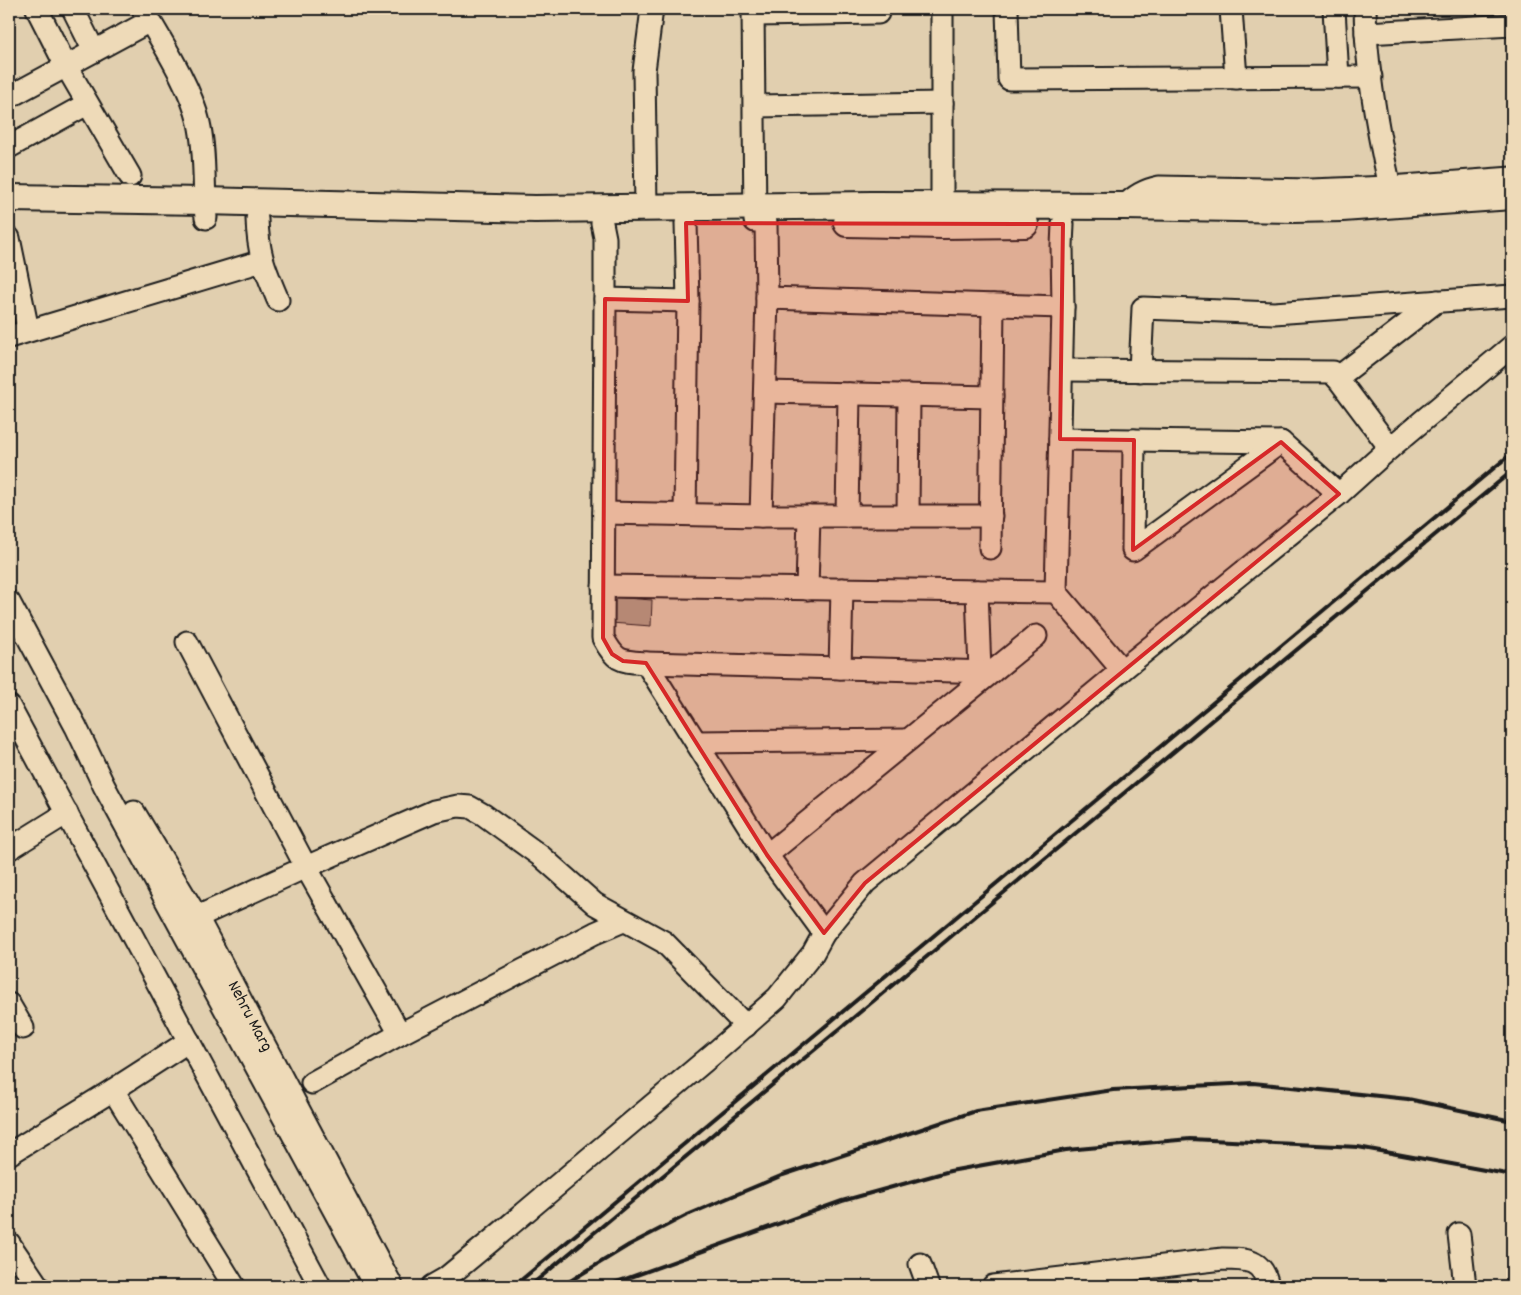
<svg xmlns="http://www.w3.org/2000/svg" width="1521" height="1295" font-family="Dekko,sans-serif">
	<rect width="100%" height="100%" fill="#e1cfaf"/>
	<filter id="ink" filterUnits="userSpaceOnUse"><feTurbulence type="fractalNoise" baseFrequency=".02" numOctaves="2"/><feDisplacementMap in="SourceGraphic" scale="10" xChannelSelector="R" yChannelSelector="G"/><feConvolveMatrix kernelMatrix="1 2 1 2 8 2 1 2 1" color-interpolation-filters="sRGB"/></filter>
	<g filter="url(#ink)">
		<!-- building -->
		<path fill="#aea088" stroke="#1c1c1c" d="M612,597L652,600L651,626L611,623Z"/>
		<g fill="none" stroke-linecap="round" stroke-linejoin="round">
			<defs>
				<g id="minor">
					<path d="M37,9L66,66L130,176"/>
					<path d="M73,9L94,51"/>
					<path d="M143,9C162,42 191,87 199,123C206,153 203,187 206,218"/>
					<path d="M753,9L755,221"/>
					<path d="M942,9V206"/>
					<path d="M1007,9L1009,79L1371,77"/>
					<path d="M1231,9L1236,78"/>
					<path d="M1334,9L1338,77"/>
					<path d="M1365,9C1366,69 1377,129 1390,187"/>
					<path d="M754,15L878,13"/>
					<path d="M1366,33L1512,25"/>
					<path d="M9,97L150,21"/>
					<path d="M755,106L942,103"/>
					<path d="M9,147L87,104"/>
					<path d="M1124,206C1135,196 1144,190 1159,187L1310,190L1390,187L1512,178"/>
					<path d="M646,207L644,71L652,9"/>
					<path d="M257,219C258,254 265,269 278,300"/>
					<path d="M602,223L605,238V299L603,638C616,662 620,661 646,663L767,855L824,933"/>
					<path d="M9,238L28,330"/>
					<path d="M767,298L1063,307"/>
					<path d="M605,299L688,301"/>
					<path d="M9,337L262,261"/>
					<path d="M1062,370L1333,372L1390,448"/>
					<path d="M1140,371L1143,308L1274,313L1512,296"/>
					<path d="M1337,378L1437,301"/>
					<path d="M765,392L992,397"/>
					<path d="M1060,439L1281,442L1339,494"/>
					<path d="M1134,440L1133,550L1281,442"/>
					<path d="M604,513L761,516H991"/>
					<path d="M685,514L688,301L686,223"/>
					<path d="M761,516L767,298L766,222"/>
					<path d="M847,516L849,394"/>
					<path d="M908,516L909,395"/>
					<path d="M990,548L993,305"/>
					<path d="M603,586L1056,592L1122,670"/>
					<path d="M807,589L809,516"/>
					<path d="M977,591L980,671"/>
					<path d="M1056,592L1063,307L1062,246L1063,224"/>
					<path d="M9,602L76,727L104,786L375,1286"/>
					<path d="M187,642L306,867L400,1034"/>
					<path d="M646,663L992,672"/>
					<path d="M840,668L842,589"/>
					<path d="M9,706L320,1286"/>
					<path d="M696,742L908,740"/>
					<path id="s1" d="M134,812L197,917L392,1286"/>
					<path d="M9,849L67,813"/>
					<path d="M767,855L1036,636"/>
					<path d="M197,917L306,867L434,811L458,806L470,807L484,815L542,857L595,904L664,942L746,1026"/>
					<path d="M9,1004L23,1028"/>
					<path d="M312,1083L400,1034L595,933L623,921"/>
					<path d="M113,1090L234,1286"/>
					<path d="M9,1154L113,1090L189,1041"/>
					<path d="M1459,1234L1465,1286"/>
					<path d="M9,1243L38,1286"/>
					<path d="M920,1264L928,1286"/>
					<path d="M432,1286L446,1278L491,1241L719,1049L777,998L813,953L824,933L865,883L1122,670L1339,494L1390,448L1512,346"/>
					<path d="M993,1286L1223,1259C1246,1259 1263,1259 1268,1286"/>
				</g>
				<path id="major" d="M9,198L205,201L535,209L872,205L1124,206L1293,209L1342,208L1512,196
					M847,223L943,225L1025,224"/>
			</defs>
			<!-- minor casing -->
			<use href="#minor" stroke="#1c1c1c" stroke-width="25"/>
			<!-- major casing -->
			<use href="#major" stroke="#1c1c1c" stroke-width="30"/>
			<!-- minor -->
			<use href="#minor" stroke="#eedab8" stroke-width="21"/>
			<!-- major -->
			<use href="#major" stroke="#eedab8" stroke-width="26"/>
			<!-- rail -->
			<path stroke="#1c1c1c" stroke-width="4" d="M514,1286L1512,453
				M530,1286L1512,471
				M562,1286L629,1245L685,1216L783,1175L976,1111L1113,1090L1253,1083L1408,1099L1512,1121
				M606,1286L842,1201L950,1171L1066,1150L1190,1139L1358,1147L1512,1175"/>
		</g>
	</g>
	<!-- marked area -->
	<path fill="#d62828" fill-opacity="0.2" stroke="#d62828" stroke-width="4" stroke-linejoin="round" d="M686,223L1063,224L1060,439L1134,440L1133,550L1281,442L1339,494L865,883L824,933L767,855L646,663L623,661L612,654L603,638L605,299L688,301Z"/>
	<g text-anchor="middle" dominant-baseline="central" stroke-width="5" stroke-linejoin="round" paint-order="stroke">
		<!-- street labels -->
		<g font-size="18" fill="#1c1c1c" stroke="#eedab8">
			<text stroke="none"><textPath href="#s1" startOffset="235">Nehru Marg</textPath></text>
		</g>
	</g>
	<!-- margin -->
	<rect width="1521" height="1295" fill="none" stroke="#eedab8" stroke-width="30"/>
	<rect x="15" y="15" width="1491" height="1265" fill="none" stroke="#1c1c1c" stroke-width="2" filter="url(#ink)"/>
</svg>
